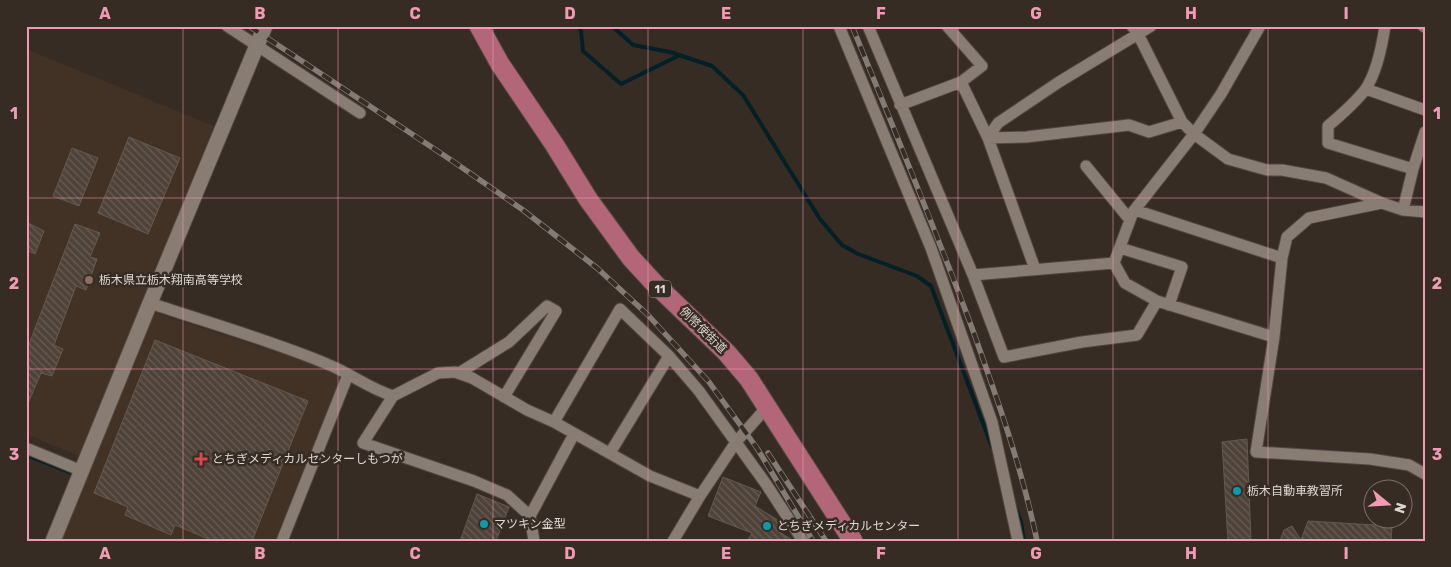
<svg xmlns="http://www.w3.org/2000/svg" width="1451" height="567" font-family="Rubik,'Noto Sans JP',sans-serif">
	<defs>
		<pattern id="building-back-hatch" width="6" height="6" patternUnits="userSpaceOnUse" patternTransform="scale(1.25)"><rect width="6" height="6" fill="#4e4239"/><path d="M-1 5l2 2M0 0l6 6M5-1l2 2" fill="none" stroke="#675d55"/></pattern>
	</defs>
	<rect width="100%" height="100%" fill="#372c24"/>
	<!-- built -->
	<path fill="#423125" d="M26,49L214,126L79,456L26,434Z
		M153,312L294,358L320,367L342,377L275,541H60Z"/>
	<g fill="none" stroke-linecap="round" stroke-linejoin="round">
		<!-- stream -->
		<path stroke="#042027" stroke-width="4" d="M578,26L581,31L583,51L621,84L680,55
			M612,26L633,45L670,52L712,66L743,95L820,219L842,245L858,254L917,276L931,286L992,447
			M26,455L74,474
			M1016,509L1021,522L1024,541"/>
	</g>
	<!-- building -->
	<path fill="url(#building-back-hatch)" stroke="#65584f" d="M129,137L180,158L148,234L98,213Z
		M72,148L98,158L79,206L53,196Z
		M26,222L44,231L35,254L26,250Z
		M75,224L100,233L90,257L97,259L86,290L76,286L54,345L63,349L52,376L41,373L26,408V352Z
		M155,340L308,401L252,541H213L175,525L171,535L125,515L128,507L94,493Z
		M1247,439L1251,541H1228L1222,442Z
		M723,477L761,492L755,506L781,522L776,530L794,541H747L752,533L708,516Z
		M477,494L509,507L496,541H460Z
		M1308,521L1392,526L1391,541H1280L1284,530L1292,526L1301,540Z"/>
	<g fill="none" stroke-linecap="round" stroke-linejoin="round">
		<defs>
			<path id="minor" d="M227,26L360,113
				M839,26L931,248L992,422L1018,541
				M868,26L973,275L1004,357L1082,342L1137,335L1157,301
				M1132,26L1138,34L1151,26
				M1260,26L1221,94L1194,134L1133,212L1114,263L1125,283L1157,301L1274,337L1256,452L1370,459L1409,465L1425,474
				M1385,26C1382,46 1376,74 1365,90C1354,104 1341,115 1328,126V143L1413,169
				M1423,26L1425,27
				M961,82L988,138L1035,269
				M1366,89L1425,110
				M900,105L961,82L982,66L947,26
				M988,138L998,123L1059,82L1138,34L1182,122L1194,134L1228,159L1267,170H1282L1326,178L1382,203L1403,210L1425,212
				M988,138L1026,137L1129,125L1149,132L1182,122
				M1086,166L1130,220
				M1135,210L1282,258
				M1403,210L1413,169L1425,132
				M1120,248L1182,267L1169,305
				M973,275L1114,263
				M150,303C209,323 270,340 327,364C350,373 368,388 393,396
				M1274,337L1282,258L1287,237L1309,218L1382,203
				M459,373L509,342L547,306L556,311L504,397
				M554,422L620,309L669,356L699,391L766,484L803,541
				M26,448L82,471
				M610,453L669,356
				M530,516L574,434
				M282,541L348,375
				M534,541L530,516L507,495L474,481L363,443L393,396L438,373L455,372L472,378L527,410L554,422L650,476L700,496
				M673,541L700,496L736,442L767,407"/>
			<path id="tertiary" d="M53,541L150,303L265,26"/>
			<path id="primary" d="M479,26L500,64L554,144L588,199L631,258L655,284L726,352L749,379L853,541"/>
		</defs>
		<!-- minor casing -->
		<use href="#minor" stroke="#504740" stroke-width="13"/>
		<!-- tertiary casing -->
		<use href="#tertiary" stroke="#504740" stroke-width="17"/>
		<!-- primary casing -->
		<use href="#primary" stroke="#504740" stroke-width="21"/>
		<!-- minor -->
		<use href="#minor" stroke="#897c72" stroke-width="11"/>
		<!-- tertiary -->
		<use href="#tertiary" stroke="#897c72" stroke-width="15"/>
		<!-- primary -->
		<use href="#primary" stroke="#b36678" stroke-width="19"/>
		<defs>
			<path id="rail" d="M249,26L454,162L523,210L597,268L648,315L709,382L757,448L813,541
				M852,26C893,126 934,226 972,328C997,398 1022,468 1037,541
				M768,453L826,541"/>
		</defs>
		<!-- rail casing -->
		<use href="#rail" stroke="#847b74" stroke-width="5.5"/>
		<!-- rail -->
		<use href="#rail" stroke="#372c24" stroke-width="4" stroke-dasharray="11" stroke-linecap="butt"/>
	</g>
	<!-- grid -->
	<path fill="none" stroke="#f09ab4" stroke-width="1" stroke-opacity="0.55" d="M183,26V541M338,26V541M493,26V541M648,26V541M803,26V541M958,26V541M1113,26V541M1268,26V541M26,198H1425M26,369H1425"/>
	<!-- markers -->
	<circle fill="#8d6e63" stroke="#372c24" stroke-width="2" cx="89" cy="280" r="5"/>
	<path fill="#e0444e" stroke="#372c24" stroke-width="2" d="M198.5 451.5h5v5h5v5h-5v5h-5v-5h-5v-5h5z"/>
	<g fill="#0f9aa8" stroke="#372c24" stroke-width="2">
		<circle cx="1237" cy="491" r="5"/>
		<circle cx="484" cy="524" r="5"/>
		<circle cx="767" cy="526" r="5"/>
	</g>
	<g text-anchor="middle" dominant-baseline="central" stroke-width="5" stroke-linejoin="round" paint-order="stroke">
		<!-- shield labels -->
		<rect fill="#372c24" stroke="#ada49e" stroke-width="1" x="649" y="280.5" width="22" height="17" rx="4"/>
		<g font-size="11" font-weight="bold" fill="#dfd8d2">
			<text x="660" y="289">11</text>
		</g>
		<!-- poi labels -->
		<g font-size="12" fill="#dfd8d2" stroke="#372c24" text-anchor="start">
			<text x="99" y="280">栃木県立栃木翔南高等学校</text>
			<text x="212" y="459">とちぎメディカルセンターしもつが</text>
			<text x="1247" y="491">栃木自動車教習所</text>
			<text x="494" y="524">マツキン金型</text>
			<text x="777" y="526">とちぎメディカルセンター</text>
		</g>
		<!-- street labels -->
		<g font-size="12" fill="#dfd8d2" stroke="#372c24">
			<text transform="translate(703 330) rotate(44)">例幣使街道</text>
		</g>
	</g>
	<!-- border -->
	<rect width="1451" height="567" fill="none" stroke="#372c24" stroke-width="55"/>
	<!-- north arrow -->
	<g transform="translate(1388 504) rotate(108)"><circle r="24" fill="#372c24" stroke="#7a716a"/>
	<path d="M0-4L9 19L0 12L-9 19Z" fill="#f09ab4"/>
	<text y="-8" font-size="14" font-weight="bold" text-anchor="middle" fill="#dfd8d2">N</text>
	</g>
	<rect x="28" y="28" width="1396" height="512" fill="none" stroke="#f09ab4" stroke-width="2"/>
	<g font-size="16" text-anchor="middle" font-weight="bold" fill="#f09ab4">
		<text x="105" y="19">A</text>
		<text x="260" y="19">B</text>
		<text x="415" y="19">C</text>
		<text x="570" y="19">D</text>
		<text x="726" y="19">E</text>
		<text x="881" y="19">F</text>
		<text x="1036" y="19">G</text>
		<text x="1191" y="19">H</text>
		<text x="1346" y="19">I</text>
		<text x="14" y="119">1</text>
		<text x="1437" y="119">1</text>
		<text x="14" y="289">2</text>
		<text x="1437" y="289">2</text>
		<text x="14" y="460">3</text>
		<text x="1437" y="460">3</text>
		<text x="105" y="559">A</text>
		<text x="260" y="559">B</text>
		<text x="415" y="559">C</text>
		<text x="570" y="559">D</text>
		<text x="726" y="559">E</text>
		<text x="881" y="559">F</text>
		<text x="1036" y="559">G</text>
		<text x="1191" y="559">H</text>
		<text x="1346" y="559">I</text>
	</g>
</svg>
